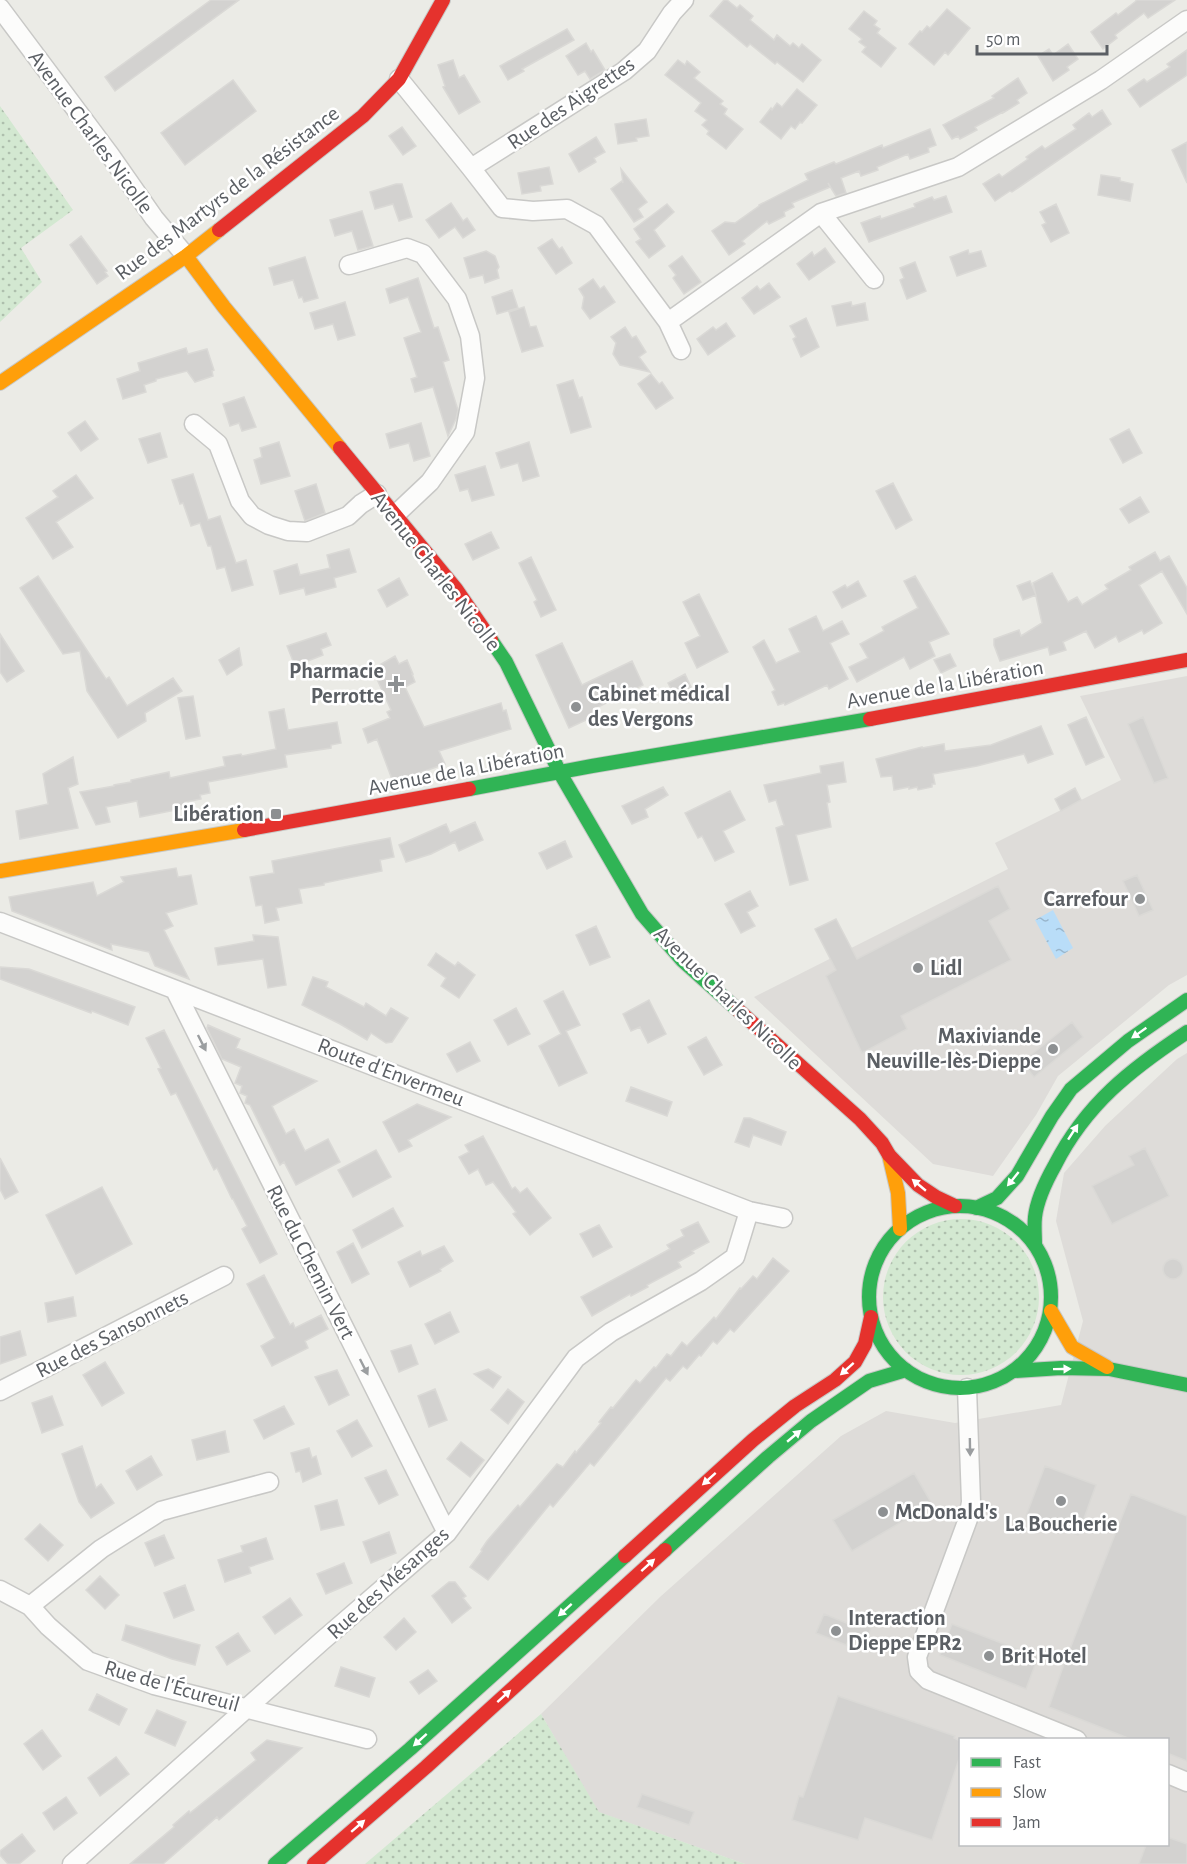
<svg xmlns="http://www.w3.org/2000/svg" width="1187" height="1864" font-family="'Alegreya Sans',sans-serif">
	<defs>
		<pattern id="grass-dots" width="8" height="8" patternUnits="userSpaceOnUse" patternTransform="scale(1.5)"><rect width="8" height="8" fill="#d3e8d1"/><path d="M2 2h.1M6 6h.1" fill="none" stroke="#aebfad" stroke-width="1.8" stroke-linecap="round"/></pattern>
		<pattern id="water-ripples" width="26" height="14" patternUnits="userSpaceOnUse" patternTransform="scale(1.5)"><rect width="26" height="14" fill="#b9ddf8"/><path d="M2 4q2-2 4 0t4 0M15 11q2-2 4 0t4 0" fill="none" stroke="#99b6cc"/></pattern>
	</defs>
	<rect width="100%" height="100%" fill="#ebebe6"/>
	<!-- industrial -->
	<path fill="#dedcd9" fill-rule="evenodd" d="M1187,676V975L1169,985L1058,1076L1036,1115L993,1176L933,1164L754,997L1008,869L995,843L1121,780L1080,696Z
		M1187,1053V1864H745L598,1812L541,1714L660,1597L841,1436L886,1411L955,1423L1061,1405L1083,1321L1056,1221L1064,1173L1105,1126L1177,1059ZM960,1740H1168V1844H960Z"/>
	<!-- grass -->
	<path fill="url(#grass-dots)" d="M0,106L73,210L21,248L42,282L0,322Z
		M883 1297a78 78 0 1 1 156 0a78 78 0 1 1-156 0Z
		M541,1714L599,1812L745,1864H365Z"/>
	<!-- water -->
	<path fill="url(#water-ripples)" d="M1053,910L1073,948L1056,959L1035,920Z"/>
	<!-- building -->
	<path fill="#d3d2d0" stroke="#dad9d6" stroke-width="1.5" d="M211,0H239L115,91L105,77Z
		M724,0H727L737,8L740,5L753,16L750,20L774,40L777,35L790,46L793,43L799,48L802,44L821,60L803,82L777,62L775,64L750,44L747,47L710,16Z
		M1136,0H1175L1148,18L1144,13L1115,35L1117,38L1103,49L1091,32L1116,13L1118,15L1136,1Z
		M947,9L970,28L948,55L945,52L934,65L909,44L920,31L922,32L927,26L930,28Z
		M864,11L877,21L874,25L880,29L877,33L896,48L881,67L862,52L866,47L859,42L862,39L849,29Z
		M567,29L574,40L522,69L524,71L508,80L500,66Z
		M586,43L591,52L593,50L605,70L590,79L585,71L578,75L566,56Z
		M1068,44L1078,59L1067,67L1069,70L1053,81L1038,56L1049,49L1053,55Z
		M1187,50V75L1140,107L1128,90L1144,79L1147,82L1170,67L1167,64Z
		M453,60L459,78L464,75L480,102L459,114L443,87L445,86L438,65Z
		M678,60L685,65L687,61L700,72L694,78L723,101L720,104L727,109L724,114L743,129L726,149L707,134L709,131L702,125L707,120L695,111L701,103L665,75Z
		M1018,78L1027,93L1017,100L1019,103L1003,113V112L975,127L977,130L960,139L958,136L952,139L943,125L994,98L992,96Z
		M233,80L256,111L185,165L161,133Z
		M797,89L817,105L802,123L800,122L795,129L791,126L781,139L760,122L771,108L772,110L777,103L782,107Z
		M1102,110L1111,124L1012,192L1010,191L995,201L983,184L999,174L1002,177L1028,159L1026,157L1042,146L1045,149L1076,129L1073,125L1089,113L1092,117Z
		M646,119L649,136L636,138L637,141L618,144L615,124Z
		M402,127L416,146L403,155L389,136Z
		M930,129L936,145L928,148L929,152L910,159L908,154L877,167L878,170L861,176L859,171L841,178L846,193L836,196L828,183L830,187L792,203L794,207L784,212L785,216L769,224L767,221L742,241L745,244L729,255L712,231L725,222L735,223L759,206V205L808,180L805,174L834,162L836,164L882,145L883,148Z
		M596,137L605,152L594,158L596,162L579,172L569,154Z
		M1187,142V183L1172,150Z
		M549,167L553,184L540,186L541,191L522,194L518,173Z
		M621,169L647,202L638,209L643,217L634,222L611,189L622,181L623,183Z
		M1101,175L1120,178V181L1133,184L1130,201L1098,195Z
		M396,184H402L412,217L399,221L393,204L375,209L370,192Z
		M946,196L952,212L869,242L861,223L880,216L881,219L915,207L914,204L932,197L934,200Z
		M451,203L463,221L467,218L475,230L463,238L455,227L439,238L426,220Z
		M667,204L674,212L654,230L665,246L649,258L636,242L641,239L634,229Z
		M1056,204L1069,233L1051,242L1042,225L1046,223L1040,212Z
		M362,211L373,246L358,250L352,231L335,236L330,220Z
		M81,236L107,271L105,272L108,276L97,284L70,245Z
		M552,239L559,249L562,247L572,263L556,274L538,248Z
		M825,248L835,262L809,280L797,264L812,252L814,256Z
		M968,250L969,254L981,251L986,266L957,276L950,257Z
		M486,251L495,256L499,267L497,270L499,278L485,283L483,275L470,278L464,258Z
		M682,256L701,282L684,294L673,278L676,275L669,266Z
		M305,257L318,298L304,302L302,297L299,298L293,280L274,285L269,268Z
		M915,262L926,291L907,299L900,280L904,278L900,268Z
		M418,278L434,328L438,327L449,360L443,362L458,410L456,419L448,436L433,387L415,392L411,379L417,377L404,338L421,332L408,297L390,303L386,289Z
		M593,279L600,289L604,286L615,302L590,319L582,308L584,297L579,289Z
		M769,283L780,297L754,314L742,298L757,286L760,290Z
		M512,290L518,308L497,314L492,297Z
		M345,302L355,335L338,340L333,324L315,329L310,313Z
		M851,302L852,306L865,303L868,320L837,326L832,306Z
		M524,307L530,327L536,326L543,346L522,352L509,312Z
		M806,318L819,347L801,357L793,339L796,337L790,326Z
		M726,323L735,336L708,355L697,339L713,327L716,330Z
		M625,327L632,338L636,336L646,352L639,357L650,372L620,365L613,354L616,343L611,337Z
		M186,348L188,354L207,349L214,370L212,371L213,376L195,382L187,371L156,379V381L144,385L146,392L123,399L117,379L140,371L138,363Z
		M651,374L659,384L662,382L673,398L656,409L638,384Z
		M573,380L579,398L582,397L591,427L571,433L557,385Z
		M244,397L256,427L242,431L239,423L230,426L223,404Z
		M85,421L98,439L81,451L68,433Z
		M421,423L430,456L414,461L409,443L390,448L386,434Z
		M1129,429L1142,453L1123,463L1110,439Z
		M160,433L167,457L148,463L139,439Z
		M279,442L290,476L261,484L254,460L262,457L260,448Z
		M529,442L539,476L523,481L518,463L501,468L496,453Z
		M485,466L494,495L472,501L468,489L460,491L455,475Z
		M193,474L208,520L220,516L236,563L246,560L253,585L232,591L225,567L217,569L211,546H208L200,523L191,526L183,503L180,504L172,480Z
		M76,475L93,498L56,522L73,547L53,559L26,518L58,497L53,491Z
		M893,483L912,520L896,529L876,491Z
		M316,484L325,513L305,521L295,491Z
		M1140,497L1149,512L1129,523L1120,509Z
		M491,532L499,548L473,560L465,544Z
		M349,549L356,572L334,578L336,587L306,595L304,588L280,594L274,571L297,564L300,575L330,568L327,555Z
		M1155,552L1160,561L1169,556L1187,588V614L1162,571L1139,585L1162,623L1144,634L1142,630L1119,642L1116,636L1095,648L1086,631L1063,642L1066,650L1050,655L1048,647L1000,661L994,645V639L1019,630L1021,636L1042,623L1033,583L1052,573L1068,602L1077,597L1082,605L1108,589L1105,585L1131,570L1129,567Z
		M531,557L556,610L541,617L534,602L537,600L519,563Z
		M38,576L106,679L109,677L127,706L173,678L182,691L145,713L146,721L118,738L87,691L80,651L63,654L20,588Z
		M915,576L949,634L929,642L935,656L910,669L904,657L857,682L849,667L868,658L860,644L884,631L882,627L918,608L904,581Z
		M399,578L408,595L387,607L378,590Z
		M858,581L866,596L842,608L833,592L845,585L847,588Z
		M1030,581L1036,595L1023,600L1017,586Z
		M699,594L728,652L697,668L685,643L700,636L683,602Z
		M816,616L823,631L842,621L849,634L830,643L848,679L829,689L827,685L785,705L784,703L778,705L772,692L775,690L753,647L764,640L776,663L800,652L789,629Z
		M326,633L331,645L321,649L323,655L295,666L287,646Z
		M0,634L24,671L7,682L0,672Z
		M562,643L582,685L632,661L643,685L594,709L597,715L569,728L536,655Z
		M239,648L242,665L227,675L219,660Z
		M950,654L956,666L941,673L934,660Z
		M395,656L399,664L407,660L413,674H412L415,682L405,687L424,727L501,703L503,711L506,710L511,729L439,751L445,764L393,782L377,739L368,743L363,729L390,718L387,712L391,710L376,677L381,675L376,667Z
		M685,674L691,687L675,696L668,683Z
		M193,696L200,736L186,739L178,698Z
		M284,709L288,730L337,722L341,743L331,745V748L285,755L287,767L208,782L210,793L200,795L201,799L185,802L186,808L140,817L137,801L106,807L110,822L96,825L80,792L114,786V785L131,782V780L169,772L170,778L225,766L223,757L241,754L242,756L276,749L269,712Z
		M1086,717L1104,757L1086,765L1068,725Z
		M1143,717L1168,778L1154,783L1128,724Z
		M1041,726L1053,754L1028,763L1024,754L977,766L933,774L935,784H932V787L918,790L917,787L909,789V787L894,790L892,776L881,777L876,759L922,747V748L944,744L945,751L991,745Z
		M73,757L78,784L68,788L78,828L20,839L16,811L48,804L43,774Z
		M843,762L846,782L827,785L830,802L827,803L831,827L796,835L808,880L790,885L776,828L784,825L776,800L769,802L764,785L821,773L820,766Z
		M663,787L668,795L645,809L648,817L632,824L622,806Z
		M1075,788L1081,800L1061,811L1055,799Z
		M730,791L745,820L723,831L734,852L715,861L702,836L698,838L685,813Z
		M475,822L483,840L459,851L455,842L431,854L406,862L399,845L446,824L450,833Z
		M390,838L394,857L380,860L382,871L324,883V885L299,889L302,903L276,908L279,920L265,923L262,905L256,906L250,877L274,873L272,861Z
		M565,841L572,857L547,869L539,853Z
		M176,868L178,877L191,875L197,904L166,913L173,926L164,930L189,979L155,966L149,952L111,944L112,950L12,911L9,897L93,882L97,896L124,882L121,877Z
		M1137,875L1153,910L1139,916L1123,881Z
		M998,886L1010,909L989,921L1011,960L901,1016L907,1029L862,1053L826,976L836,970L815,929L836,919L857,959Z
		M750,891L758,906L747,912L755,926L741,933L725,904Z
		M596,926L610,957L590,965L576,935Z
		M253,935L278,937L286,985L268,988L263,959L218,965L215,948L254,941Z
		M436,953L455,966L458,962L475,975L459,998L441,986L446,978L428,965Z
		M0,967L29,969L135,1007L128,1025L92,1011L91,1013L0,979Z
		M313,977L328,982L326,987L364,1007L366,1003L386,1016L391,1008L408,1018L392,1042L386,1043L371,1033L367,1040L340,1024L302,1005Z
		M563,991L580,1025L566,1031L587,1073L559,1086L539,1046L561,1034L544,1001Z
		M649,1000L666,1034L648,1043L640,1027L631,1031L623,1014Z
		M516,1008L530,1034L508,1045L494,1020Z
		M1072,1022L1083,1037L1034,1077L1022,1062Z
		M208,1025L240,1039L236,1048L317,1081L272,1106L286,1134L294,1129L305,1151L328,1139L340,1162L296,1185L284,1162L280,1165L250,1105L245,1103L247,1096L240,1093L242,1086L235,1083L241,1067L222,1059L207,1028Z
		M164,1030L277,1254L260,1263L242,1229L247,1226L233,1199H232L217,1168L214,1170L176,1093L171,1095L158,1069L161,1068L146,1038Z
		M706,1037L722,1065L704,1075L688,1047Z
		M470,1042L480,1061L457,1072L447,1054Z
		M631,1087L672,1102L667,1116L626,1101Z
		M417,1104L451,1117L408,1140L412,1146L399,1152L383,1122Z
		M744,1118H750L786,1132L781,1145L753,1135L749,1147L735,1142Z
		M483,1136L512,1189L515,1187L520,1193L527,1188L551,1218L530,1235L513,1214L516,1212L493,1182L486,1185L478,1169L469,1174L459,1157L469,1152L465,1145Z
		M1145,1148L1169,1196L1112,1224L1092,1186L1134,1165L1129,1156Z
		M376,1150L391,1177L353,1197L338,1170Z
		M0,1158L18,1192L5,1199L0,1189Z
		M102,1187L132,1244L76,1274L46,1215Z
		M393,1208L403,1226L362,1248L353,1230Z
		M698,1222L709,1242L692,1251L694,1253L678,1262L681,1267L647,1285L648,1287L631,1296L630,1294L592,1316L581,1297L670,1249L667,1245L684,1236L681,1230Z
		M599,1225L612,1247L593,1257L580,1234Z
		M353,1243L369,1274L352,1283L337,1252Z
		M444,1246L453,1261L440,1269L441,1271L410,1287L398,1262L420,1251L422,1256Z
		M773,1258L789,1271L734,1332L730,1329L717,1344L713,1341L701,1356L699,1355L687,1369L683,1366L670,1381L666,1378L594,1466L590,1463L553,1507L550,1504L488,1580L470,1567L482,1551L481,1550L487,1541L518,1505L520,1507L557,1464L563,1467L575,1451L576,1453L601,1423L599,1422L611,1407L613,1408L636,1380L640,1383L654,1367L656,1368L667,1354L671,1356L682,1342L687,1346L714,1317L716,1319L740,1288L741,1289L753,1276L757,1279Z
		M1163 1269a10 10 0 1 1 20 0a10 10 0 1 1-20 0Z
		M264,1275L290,1325L293,1323L295,1328L321,1315L328,1329L305,1341L308,1348L272,1366L261,1346L275,1338L247,1284Z
		M73,1297L76,1316L48,1322L45,1303Z
		M450,1312L459,1332L435,1344L425,1324Z
		M20,1331L26,1355L0,1364V1337Z
		M411,1345L418,1364L399,1372L391,1351Z
		M105,1362L124,1393L102,1406L83,1375Z
		M488,1369L501,1377L493,1388L474,1374Z
		M337,1370L349,1395L329,1405L315,1377Z
		M435,1389L447,1420L429,1427L418,1396Z
		M508,1389L524,1402L508,1424L491,1410Z
		M52,1396L63,1425L42,1433L32,1403Z
		M284,1406L294,1424L264,1439L254,1420Z
		M357,1420L372,1446L352,1457L337,1431Z
		M225,1431L229,1452L197,1460L192,1440Z
		M461,1442L484,1460L470,1477L447,1459Z
		M82,1446L96,1488L101,1484L114,1503L91,1518L79,1502L62,1454Z
		M309,1448L312,1458L316,1456L321,1474L303,1482L300,1471L296,1472L291,1453Z
		M151,1456L162,1475L137,1490L126,1471Z
		M1045,1466L1096,1485L1078,1535L1026,1516Z
		M386,1470L398,1495L379,1504L365,1478Z
		M914,1473L932,1504L852,1551L833,1520Z
		M1131,1494L1187,1516V1761L1167,1753V1740H1133L1049,1707L1064,1664Z
		M337,1500L344,1525L321,1530L315,1506Z
		M40,1524L63,1545L48,1561L25,1539Z
		M389,1532L396,1553L371,1563L363,1542Z
		M164,1535L174,1558L155,1566L145,1543Z
		M266,1538L273,1559L249,1567L251,1573L225,1582L218,1560L243,1552L241,1546Z
		M344,1563L352,1583L326,1594L317,1574Z
		M100,1576L119,1595L105,1609L86,1590Z
		M449,1582H455L466,1596L463,1598L471,1608L452,1623L432,1596Z
		M185,1585L194,1610L174,1618L164,1593Z
		M290,1598L302,1615L275,1634L263,1617Z
		M824,1614L854,1626L856,1622L871,1628L864,1645L849,1639L846,1645L816,1633Z
		M404,1618L416,1632L396,1650L384,1637Z
		M952,1624L1038,1657L1026,1689L940,1655Z
		M126,1625L200,1645L195,1665L172,1659L122,1640Z
		M238,1633L250,1651L227,1665L216,1647Z
		M341,1667L375,1678L369,1697L335,1686Z
		M428,1670L437,1681L419,1694L410,1682Z
		M97,1694L127,1709L119,1725L89,1710Z
		M838,1696L955,1736L954,1738L960,1741V1756L932,1840L865,1818L858,1840L792,1820L799,1796L803,1797Z
		M157,1710L186,1722L175,1746L145,1733Z
		M42,1730L61,1756L43,1770L24,1744Z
		M267,1740L302,1748L219,1820L217,1817L163,1864H130L174,1827L173,1825L189,1811L190,1813L256,1760L251,1753Z
		M116,1757L129,1774L100,1796L88,1778Z
		M642,1794L694,1812L689,1825L637,1807Z
		M66,1797L77,1813L54,1830L43,1813Z
		M22,1834L35,1851L19,1864H8L0,1855V1851Z
		M1167,1837L1187,1844V1864H1139L1146,1845H1167Z"/>
	<g fill="none" stroke-linecap="round" stroke-linejoin="round">
		<defs>
			<path id="street" d="M0,8L110,155L154,218L186,256
				M399,79L471,168L502,208L533,211L567,209L596,225L668,322L681,350
				M471,168L624,71L647,51L672,13L684,0
				M821,213L874,279
				M349,265L407,248L423,254L457,299L470,336L475,378L465,432L430,482L395,515
				M668,322L821,213L958,167L1101,80L1187,20
				M194,424L218,444L240,501L252,516L269,525L288,531L307,532L348,516L361,504L377,494
				M0,922L749,1211L783,1218
				M175,990L447,1533
				M967,1388L971,1502L968,1519L917,1657L919,1671L928,1680L1077,1740
				M0,1391L224,1276
				M0,1590L30,1606L48,1626L88,1661L154,1685L367,1739
				M30,1606L101,1549L161,1511L269,1482
				M1168,1774L1187,1782
				M72,1864L322,1641L447,1533L576,1358L611,1332L701,1281L735,1257L749,1211"/>
			<path id="fast" d="M491,640L506,662L560,773L642,914L682,960L738,1010
				M469,789L592,766L870,719
				M869 1297a91 91 0 1 1 182 0a91 91 0 1 1-182 0Z
				M976,1208L997,1198L1017,1176L1052,1116L1071,1089L1128,1041L1187,1000
				M1035,1245C1035,1236 1034,1226 1035,1217C1037,1199 1046,1181 1055,1165C1086,1104 1131,1069 1187,1032
				M1014,1371L1061,1368L1109,1369L1187,1385
				M665,1550L768,1457L811,1421L869,1381L906,1370
				M275,1864L410,1749L625,1556"/>
			<path id="slow" d="M186,256L224,307L340,448
				M0,383L186,256L219,230
				M0,871L244,830
				M889,1155L898,1193L900,1229
				M1051,1311L1072,1347L1107,1367"/>
			<path id="jam" d="M219,230L363,116L399,79L443,0
				M340,448L456,589L491,640
				M870,719L1187,660
				M244,830L469,789
				M738,1010L860,1119L882,1143L889,1155L918,1185L936,1197L955,1206
				M625,1556L753,1440L795,1406L835,1380L855,1362L865,1344L871,1317
				M314,1864L426,1767L665,1550"/>
		</defs>
		<!-- street casing -->
		<use href="#street" stroke="#c8c8c6" stroke-width="21"/>
		<!-- fast casing -->
		<use href="#fast" stroke="#c7c8c6" stroke-width="16"/>
		<!-- slow casing -->
		<use href="#slow" stroke="#c7c8c6" stroke-width="16"/>
		<!-- jam casing -->
		<use href="#jam" stroke="#c7c8c6" stroke-width="16"/>
		<!-- street -->
		<use href="#street" stroke="#fcfcfb" stroke-width="18"/>
		<!-- fast -->
		<use href="#fast" stroke="#30b455" stroke-width="14"/>
		<!-- slow -->
		<use href="#slow" stroke="#ff9f0a" stroke-width="14"/>
		<!-- jam -->
		<use href="#jam" stroke="#e5322d" stroke-width="14"/>
	</g>
	<!-- one-way arrows -->
	<defs><path id="oneway-solid" d="M-6-.8H1V-3.2L6.5 0L1 3.2V.8H-6Z" transform="scale(1.5)"/></defs>
	<g fill="#fff">
		<use href="#oneway-solid" transform="translate(1139 1033) rotate(145)"/>
		<use href="#oneway-solid" transform="translate(1073 1132) rotate(-57)"/>
		<use href="#oneway-solid" transform="translate(1013 1179) rotate(129)"/>
		<use href="#oneway-solid" transform="translate(919 1185) rotate(-140)"/>
		<use href="#oneway-solid" transform="translate(847 1369) rotate(138)"/>
		<use href="#oneway-solid" transform="translate(1062 1369) rotate(-1)"/>
		<use href="#oneway-solid" transform="translate(794 1436) rotate(-40)"/>
		<use href="#oneway-solid" transform="translate(709 1479) rotate(138)"/>
		<use href="#oneway-solid" transform="translate(648 1565) rotate(-42)"/>
		<use href="#oneway-solid" transform="translate(565 1610) rotate(138)"/>
		<use href="#oneway-solid" transform="translate(504 1696) rotate(-42)"/>
		<use href="#oneway-solid" transform="translate(420 1740) rotate(138)"/>
		<use href="#oneway-solid" transform="translate(358 1826) rotate(-41)"/>
	</g>
	<g fill="#9b9ea0">
		<use href="#oneway-solid" transform="translate(202 1043) rotate(63)"/>
		<use href="#oneway-solid" transform="translate(364 1367) rotate(63)"/>
		<use href="#oneway-solid" transform="translate(970 1447) rotate(89)"/>
	</g>
	<!-- markers -->
	<g fill="#8d9092" stroke="#fff" stroke-width="2">
		<path d="M393 675h6v6h6v6h-6v6h-6v-6h-6v-6h6z"/>
		<circle cx="576" cy="707" r="6"/>
		<rect x="270" y="808" width="12" height="12" rx="3"/>
		<circle cx="1140" cy="899" r="6"/>
		<circle cx="918" cy="968" r="6"/>
		<circle cx="1053" cy="1049" r="6"/>
		<circle cx="1061" cy="1501" r="6"/>
		<circle cx="883" cy="1512" r="6"/>
		<circle cx="836" cy="1631" r="6"/>
		<circle cx="989" cy="1656" r="6"/>
	</g>
	<g text-anchor="middle" dominant-baseline="central" stroke-width="5" stroke-linejoin="round" paint-order="stroke">
		<!-- street labels -->
		<g font-size="22" fill="#5b5f64" stroke="#fff">
			<text transform="translate(571 103) rotate(-34)">Rue des Aigrettes</text>
			<text transform="translate(91 132) rotate(54)">Avenue Charles Nicolle</text>
			<text transform="translate(227 193) rotate(-37)">Rue des Martyrs de la Résistance</text>
			<text transform="translate(436 571) rotate(52)">Avenue Charles Nicolle</text>
			<text transform="translate(945 684) rotate(-10)">Avenue de la Libération</text>
			<text transform="translate(466 769) rotate(-11)">Avenue de la Libération</text>
			<text transform="translate(728 998) rotate(44)">Avenue Charles Nicolle</text>
			<text transform="translate(391 1072) rotate(21)">Route d'Envermeu</text>
			<text transform="translate(311 1262) rotate(63)">Rue du Chemin Vert</text>
			<text transform="translate(112 1334) rotate(-27)">Rue des Sansonnets</text>
			<text transform="translate(388 1583) rotate(-42)">Rue des Mésanges</text>
			<text transform="translate(172 1686) rotate(16)">Rue de l'Écureuil</text>
		</g>
		<!-- poi labels -->
		<g font-size="22" font-weight="bold" fill="#5b5f64" stroke="#fff" text-anchor="start">
			<text x="384" y="671" text-anchor="end">Pharmacie<tspan x="384" dy="25">Perrotte</tspan></text>
			<text x="588" y="694">Cabinet médical<tspan x="588" dy="25">des Vergons</tspan></text>
			<text x="264" y="814" text-anchor="end">Libération</text>
			<text x="1128" y="899" text-anchor="end">Carrefour</text>
			<text x="930" y="968">Lidl</text>
			<text x="1041" y="1036" text-anchor="end">Maxiviande<tspan x="1041" dy="25">Neuville-lès-Dieppe</tspan></text>
			<text x="895" y="1512">McDonald's</text>
			<text x="1061" y="1524" text-anchor="middle">La Boucherie</text>
			<text x="848" y="1618">Interaction<tspan x="848" dy="25">Dieppe EPR2</tspan></text>
			<text x="1001" y="1656">Brit Hotel</text>
		</g>
	</g>
	<!-- legend -->
	<rect x="959" y="1738" width="210" height="108" fill="#ffffff" stroke="#bdbfc1" stroke-width="1.5"/>
	<rect x="971" y="1758" width="30" height="9" fill="#30b455" stroke="#bdbfc1" stroke-width="1.5"/>
	<text x="1013" y="1768" font-size="18" fill="#5b5f64">Fast</text>
	<rect x="971" y="1788" width="30" height="9" fill="#ff9f0a" stroke="#bdbfc1" stroke-width="1.5"/>
	<text x="1013" y="1798" font-size="18" fill="#5b5f64">Slow</text>
	<rect x="971" y="1818" width="30" height="9" fill="#e5322d" stroke="#bdbfc1" stroke-width="1.5"/>
	<text x="1013" y="1828" font-size="18" fill="#5b5f64">Jam</text>
	<!-- scale -->
	<path d="M977 45v9h130v-9" fill="none" stroke="#5b5f64" stroke-width="3"/>
	<text x="986" y="45" font-size="18" fill="#5b5f64" stroke="#ffffff" stroke-width="4.5" paint-order="stroke">50 m</text>
</svg>
